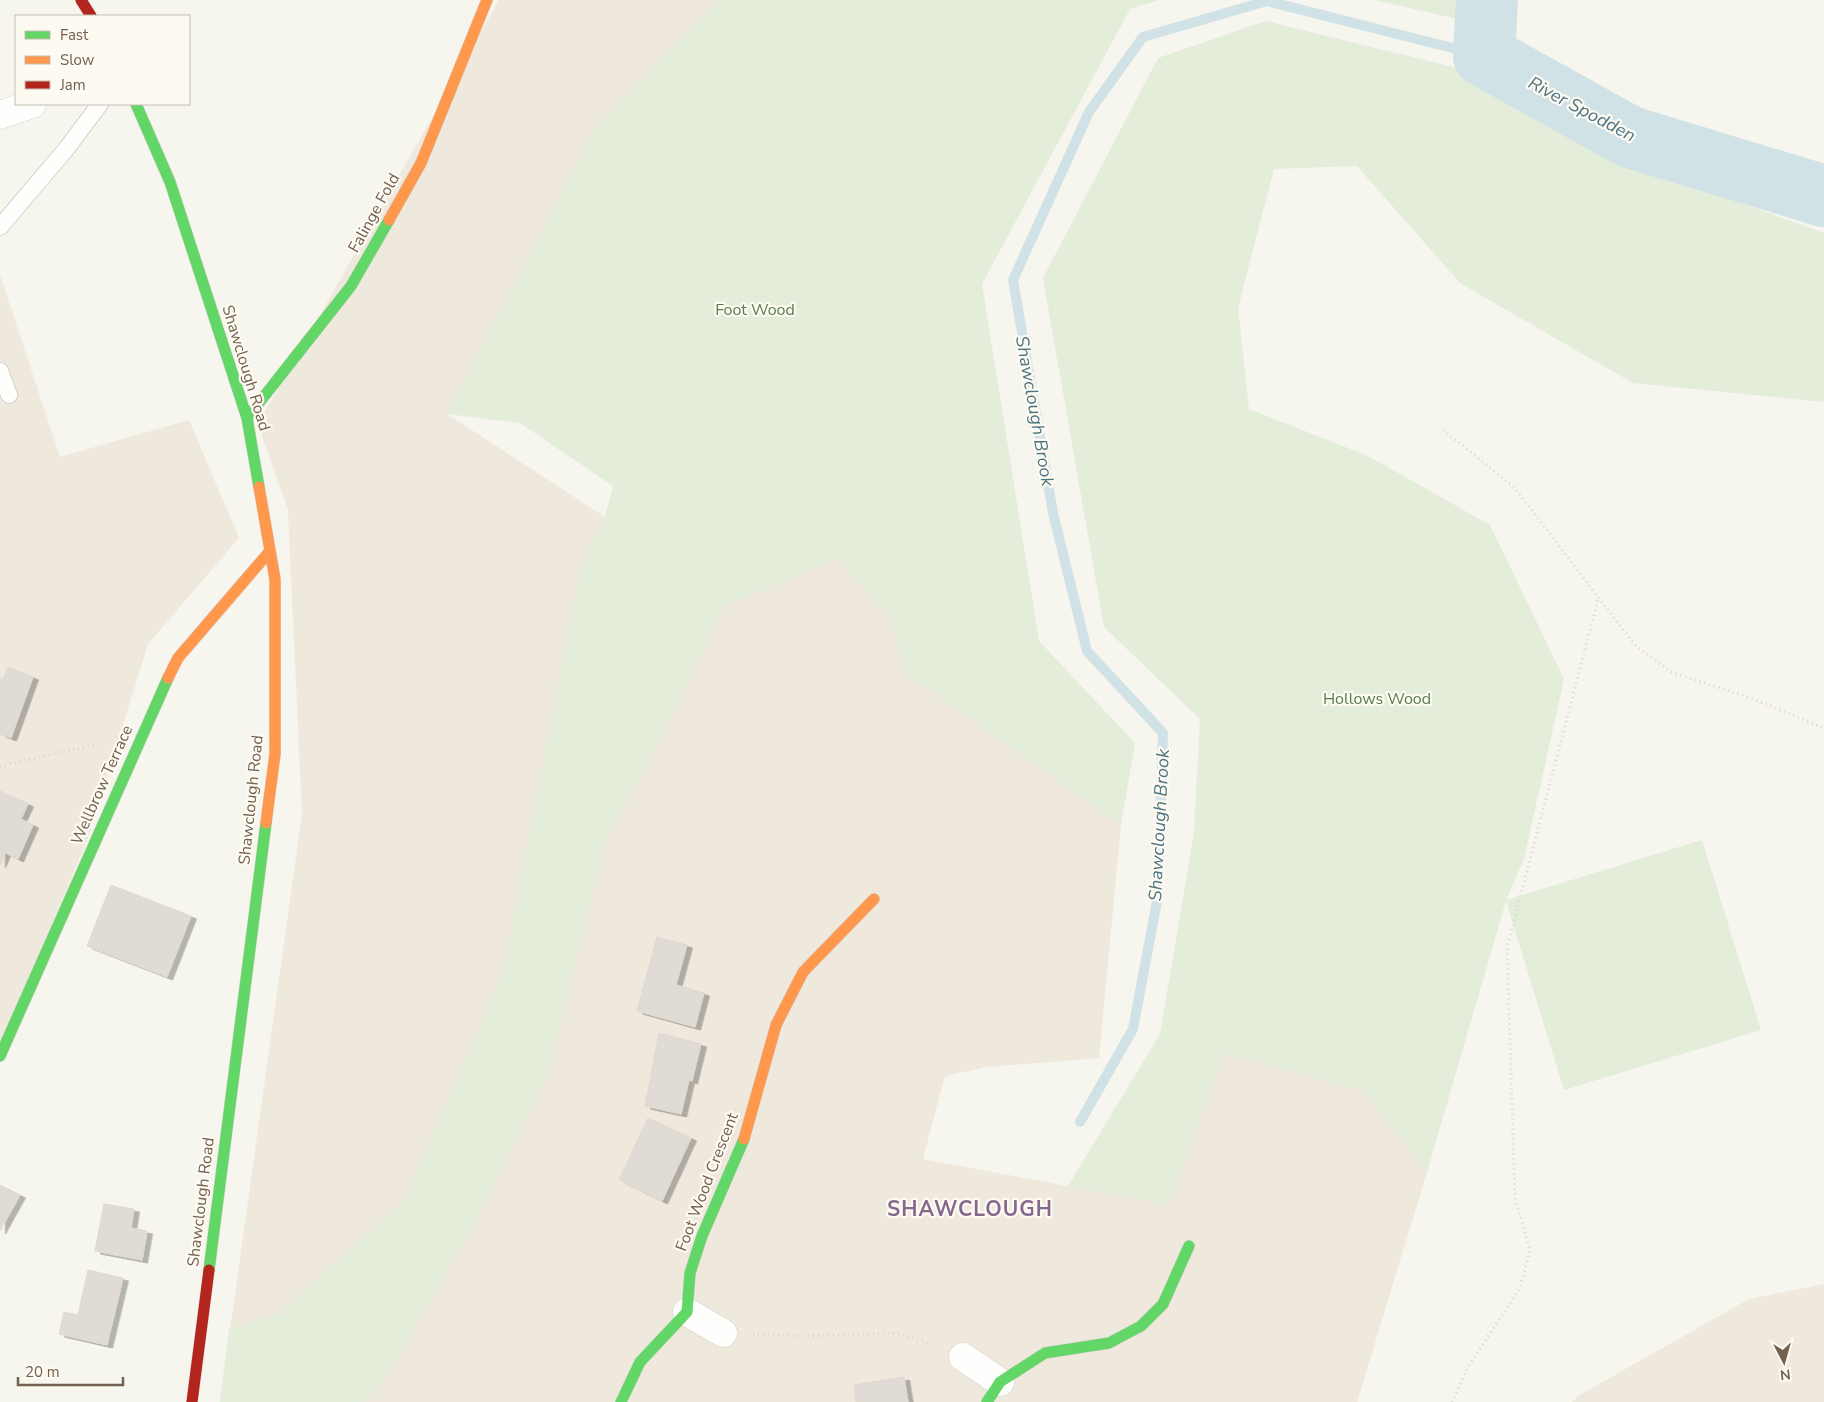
<svg xmlns="http://www.w3.org/2000/svg" width="1824" height="1402" font-family="'Nunito Sans',sans-serif">
	<defs>
		<filter id="shadow"><feDropShadow dx="5.5" dy="3" stdDeviation="0" flood-color="#0004"/></filter>
	</defs>
	<rect width="100%" height="100%" fill="#f6f5ee"/>
	<!-- residential -->
	<path fill="#eee8dd" d="M499,0H718L595,128L447,414L605,517L724,606L837,558L890,618L907,674L1121,825L1099,1058L987,1067L945,1076L923,1159L1169,1205L1224,1053L1363,1091L1427,1172L1357,1402H220L302,814L288,510L258,424Z
		M0,275L60,457L189,420L239,538L148,644L88,838L0,1048Z
		M1824,1284V1402H1572L1578,1396L1749,1299Z"/>
	<!-- green -->
	<path fill="#e3edda" d="M718,0H1159L1130,9L982,284L1039,641L1135,743L1121,825L907,674L890,618L837,558L724,607L661,737L604,846L549,1071L475,1223L387,1377L364,1402H220L229,1329L278,1314L404,1201L503,972L581,565L605,517L613,486L520,423L447,414L595,128Z
		M1374,0H1466L1467,21Z
		M1266,21L1469,71L1605,154L1824,233V402L1633,383L1460,283L1357,166L1274,169L1238,308L1249,409L1368,456L1490,525L1564,679L1524,859L1506,900L1702,840L1761,1030L1564,1090L1506,901L1427,1172L1363,1091L1224,1053L1169,1205L1068,1186L1160,1034L1194,832L1200,719L1104,627L1043,278L1158,58Z"/>
	<g fill="none" stroke-linecap="round" stroke-linejoin="round">
		<!-- stream -->
		<path stroke="#d1e2e6" stroke-width="10" d="M1080,1122L1133,1029L1158,896L1163,733L1087,651L1053,513L1013,280L1089,112L1143,37L1267,1L1484,56"/>
		<!-- river -->
		<path stroke="#d1e2e6" stroke-width="62" d="M1487,0L1484,56L1630,137L1824,196"/>
	</g>
	<!-- building -->
	<path fill="#e0dbd4" stroke="#dfd9d1" filter="url(#shadow)" d="M8,667L33,677L11,738L0,734V679L3,680Z
		M0,791L28,804L21,819L33,825L18,859L0,850Z
		M0,850L5,853L0,865Z
		M111,885L191,916L167,977L87,946Z
		M657,937L687,945L676,985L704,993L695,1027L637,1011Z
		M659,1033L701,1044L692,1081L689,1080L681,1114L645,1106Z
		M648,1118L691,1138L662,1201L619,1180Z
		M0,1185L20,1195L0,1231Z
		M104,1204L134,1209L131,1228L147,1231L142,1260L95,1251Z
		M88,1270L123,1278L107,1345L59,1334L64,1312L78,1315Z
		M904,1377L908,1402H856L854,1385Z"/>
	<g fill="none" stroke-linecap="round" stroke-linejoin="round">
		<defs>
			<path id="lane" d="M0,227L67,148L100,104
				M0,371L9,395"/>
			<path id="street" d="M0,115L32,104
				M687,1312L723,1333
				M963,1357L1000,1382"/>
			<path id="fast" d="M136,104L170,182L247,418L259,487
				M247,418L351,286L389,220
				M0,1056L168,678
				M209,1270L266,823
				M621,1402L640,1362L687,1312L690,1273L702,1236L744,1139
				M987,1402L1000,1382L1045,1353L1109,1343L1141,1326L1163,1304L1189,1246"/>
			<path id="slow" d="M389,220L421,163L487,0
				M259,487L275,579V754L266,823
				M168,678L178,658L270,551
				M744,1139L776,1025L803,972L874,899"/>
			<path id="jam" d="M81,0L91,16
				M192,1402L209,1270"/>
		</defs>
		<!-- lane casing -->
		<use href="#lane" stroke="#d6d2cc" stroke-width="18"/>
		<!-- street casing -->
		<use href="#street" stroke="#d6d2cc" stroke-width="29"/>
		<!-- fast casing -->
		<use href="#fast" stroke="#d6d2cc" stroke-width="12"/>
		<!-- slow casing -->
		<use href="#slow" stroke="#d6d2cc" stroke-width="12"/>
		<!-- jam casing -->
		<use href="#jam" stroke="#d6d2cc" stroke-width="12"/>
		<!-- path -->
		<path stroke="#d9d5d0" stroke-width="3" stroke-dasharray="1 4" stroke-linecap="butt" d="M1443,430L1514,487L1634,644L1671,672L1751,698L1824,728
			M0,766L102,743
			M753,1334L804,1336L897,1333L935,1345
			M1452,1402L1468,1367L1520,1288L1530,1250L1515,1198L1507,947L1598,600"/>
		<!-- lane -->
		<use href="#lane" stroke="#fefefc" stroke-width="16"/>
		<!-- street -->
		<use href="#street" stroke="#fefefc" stroke-width="28"/>
		<!-- fast -->
		<use href="#fast" stroke="#63d668" stroke-width="11"/>
		<!-- slow -->
		<use href="#slow" stroke="#ff974d" stroke-width="11"/>
		<!-- jam -->
		<use href="#jam" stroke="#b3261e" stroke-width="11"/>
	</g>
	<g text-anchor="middle" dominant-baseline="central" stroke-width="4.5" stroke-linejoin="round" paint-order="stroke">
		<!-- street labels -->
		<g font-size="16" fill="#736051" stroke="#fdfaf1">
			<text transform="translate(374 213) rotate(-61)">Falinge Fold</text>
			<text transform="translate(246 368) rotate(73)">Shawclough Road</text>
			<text transform="translate(102 785) rotate(-66)">Wellbrow Terrace</text>
			<text transform="translate(251 800) rotate(-84)">Shawclough Road</text>
			<text transform="translate(707 1182) rotate(-69)">Foot Wood Crescent</text>
			<text transform="translate(201 1202) rotate(-83)">Shawclough Road</text>
		</g>
		<!-- park labels -->
		<g font-size="16" fill="#567c4d" stroke="#fdfaf1">
			<text x="755" y="310">Foot Wood</text>
			<text x="1377" y="699">Hollows Wood</text>
		</g>
		<!-- water labels -->
		<g font-size="18" font-style="italic" fill="#4c7483" stroke="#fdfaf1">
			<text transform="translate(1582 109) rotate(28)">River Spodden</text>
			<text transform="translate(1035 411) rotate(80)">Shawclough Brook</text>
			<text transform="translate(1159 825) rotate(-87)">Shawclough Brook</text>
		</g>
		<!-- district labels -->
		<g font-size="21" font-weight="bold" letter-spacing="1" fill="#86688e" stroke="#fdfaf1">
			<text x="970" y="1209">SHAWCLOUGH</text>
		</g>
	</g>
	<!-- legend -->
	<rect x="15" y="15" width="175" height="90" fill="#fdfaf1" stroke="#c6bcb1"/>
	<rect x="25" y="31" width="25" height="8" fill="#63d668" stroke="#c6bcb1"/>
	<text x="60" y="40" font-size="15" fill="#736051">Fast</text>
	<rect x="25" y="56" width="25" height="8" fill="#ff974d" stroke="#c6bcb1"/>
	<text x="60" y="65" font-size="15" fill="#736051">Slow</text>
	<rect x="25" y="81" width="25" height="8" fill="#b3261e" stroke="#c6bcb1"/>
	<text x="60" y="90" font-size="15" fill="#736051">Jam</text>
	<!-- north arrow -->
	<g transform="translate(1784 1362) rotate(174)" stroke="#fdfaf1" stroke-width="4" paint-order="stroke">
	<path d="M0-4L9 19L0 12L-9 19Z" fill="#736051"/>
	<text y="-8" font-size="14" font-weight="bold" text-anchor="middle" fill="#736051">N</text>
	</g>
	<!-- scale -->
	<path d="M18 1377v8h105v-8" fill="none" stroke="#736051" stroke-width="2.5"/>
	<text x="25" y="1377" font-size="15" fill="#736051" stroke="#fdfaf1" stroke-width="4" paint-order="stroke">20 m</text>
</svg>
